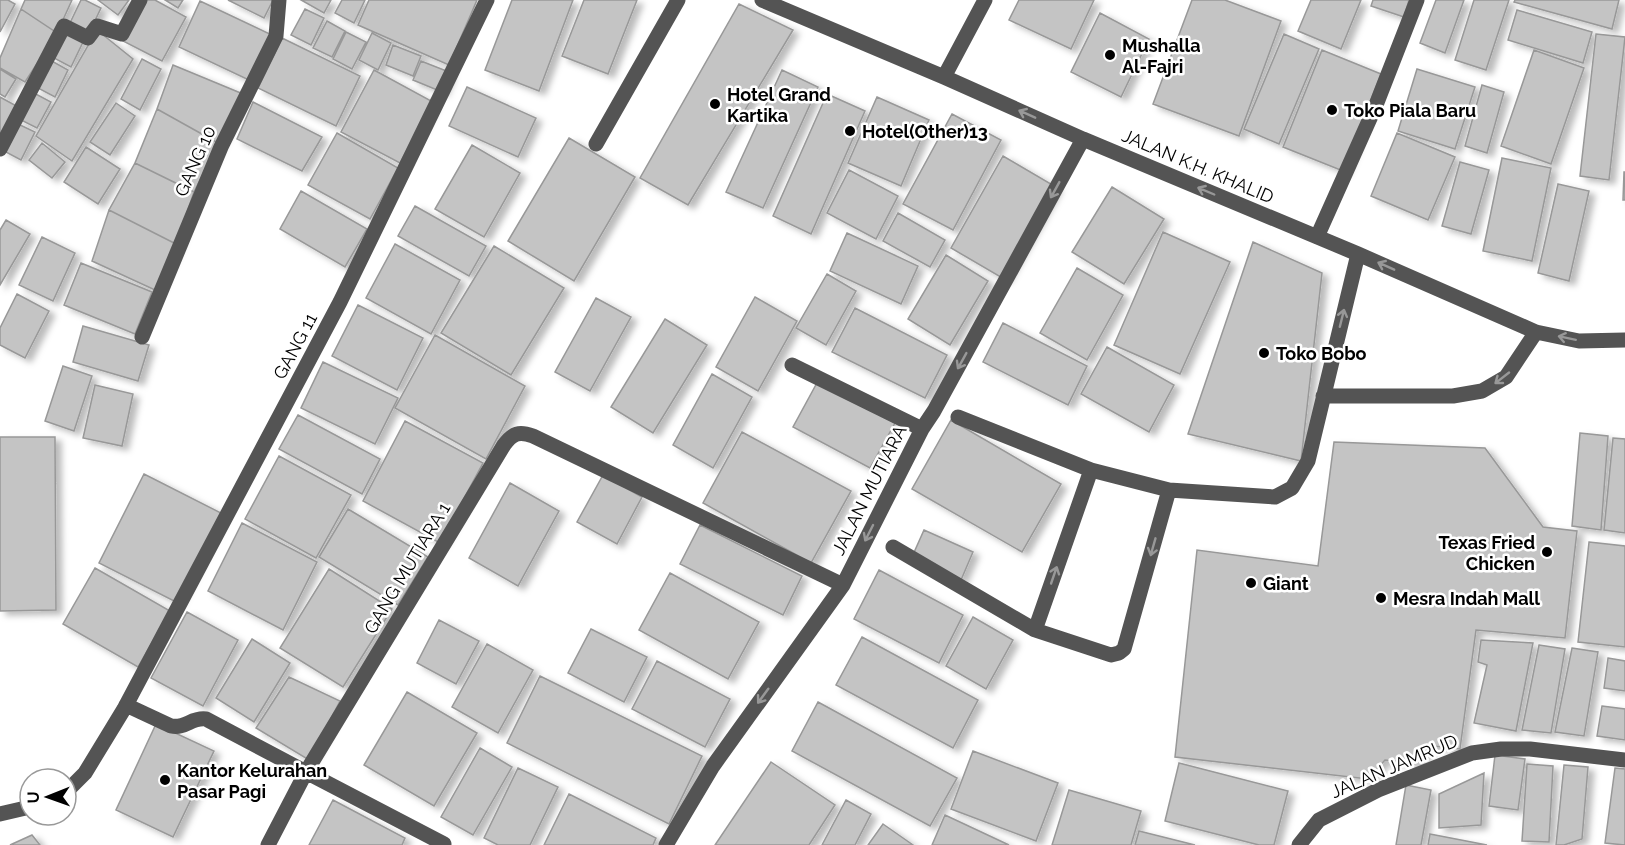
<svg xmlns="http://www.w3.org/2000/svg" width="1625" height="845" font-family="Raleway,sans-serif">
	<defs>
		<filter id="shadow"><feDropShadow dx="6" dy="4" stdDeviation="3" flood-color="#0004"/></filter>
	</defs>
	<rect width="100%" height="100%" fill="#fff"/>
	<!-- building -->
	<path fill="#c4c4c4" stroke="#989898" stroke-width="1.5" filter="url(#shadow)" d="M0,0H8L15,4L0,32Z
		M25,0H72L57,33L21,9Z
		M81,0H85L101,8L88,35L69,25Z
		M98,0H129L118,15Z
		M145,0H155L186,17L162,61L123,41Z
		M165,0H183L178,8Z
		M228,0H273L264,18Z
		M301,0H331L324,13Z
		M342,0H365L354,23L335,13Z
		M369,0H477L449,65L358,25Z
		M512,0H573L539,91L485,70Z
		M584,0H637L608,74L562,56Z
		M1019,0H1094L1071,49L1009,20Z
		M1192,0H1225L1281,21L1239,136L1153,104Z
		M1311,0H1361L1341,49L1298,31Z
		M1373,0H1409L1404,17L1371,6Z
		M1436,0H1464L1445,53L1420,43Z
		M1474,0H1509L1486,70L1455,60Z
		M1515,0H1619L1612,29L1514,2Z
		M200,1L272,35L251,81L179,47Z
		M739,4L793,30L688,205L640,178Z
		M21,9L57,33L25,82L0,68V58Z
		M305,9L324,18L311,45L291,35Z
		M1517,10L1592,32L1583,63L1508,40Z
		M1100,13L1149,39L1121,97L1071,72Z
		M327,21L345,31L332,57L313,48Z
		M65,30L84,40L71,67L52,57Z
		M97,30L133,59L72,161L36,136Z
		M346,32L366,42L352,69L333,59Z
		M372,33L391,43L378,70L359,60Z
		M1284,34L1319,49L1279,144L1244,129Z
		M1596,34L1625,37L1609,180L1580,176Z
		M282,38L360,76L336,126L258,88Z
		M393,45L421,56L413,76L386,65Z
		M1322,50L1381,74L1343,171L1283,147Z
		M1534,50L1584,68L1551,164L1501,146Z
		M142,59L161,69L140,110L121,99Z
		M50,60L68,70L55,97L36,87Z
		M421,61L449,72L442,92L413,80Z
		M173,65L243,94L218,143L157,109Z
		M0,69L16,79L5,97L0,94Z
		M1417,69L1475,87L1455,149L1398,131Z
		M374,70L433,102L400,163L341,132Z
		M782,70L818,87L763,208L726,192Z
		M1482,85L1504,92L1487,153L1465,146Z
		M467,87L536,118L518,157L449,126Z
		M32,92L51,102L37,128L19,119Z
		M827,94L865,111L811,234L773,216Z
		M0,97L20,108L0,136Z
		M877,97L929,120L901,186L848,163Z
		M253,102L322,137L302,171L237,139Z
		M116,103L135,116L110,155L90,142Z
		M157,109L218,143L194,192L135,163Z
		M952,114L1001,140L953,230L903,204Z
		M16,123L35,132L21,160L2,150Z
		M337,133L398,168L370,219L308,185Z
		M1397,133L1455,157L1428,220L1371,196Z
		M569,138L635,177L574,281L508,241Z
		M42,143L65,162L52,178L29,160Z
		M472,145L520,173L484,237L435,209Z
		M86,147L120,169L98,204L64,182Z
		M1003,156L1056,187L1004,279L951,248Z
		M1502,158L1551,168L1532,261L1483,251Z
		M1460,162L1489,170L1471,234L1442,226Z
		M135,163L194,192L176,244L109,210Z
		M849,170L898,196L876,239L827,213Z
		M1624,172H1625V200H1623Z
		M1558,184L1589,191L1569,281L1538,273Z
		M1112,187L1164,219L1124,284L1072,252Z
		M301,191L367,229L345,267L280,229Z
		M415,206L486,246L469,276L398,236Z
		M109,210L176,244L155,290L92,261Z
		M898,213L945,240L930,267L883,241Z
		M6,220L30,234L0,285V230Z
		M1163,232L1230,262L1180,374L1114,345Z
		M847,233L918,266L901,304L830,271Z
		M42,237L75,253L53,301L19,285Z
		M1253,242L1322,273L1301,461L1188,434Z
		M395,244L460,280L431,334L366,298Z
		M494,246L564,288L511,375L441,333Z
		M946,255L988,281L950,345L908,319Z
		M81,263L152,292L135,334L64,305Z
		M1077,268L1123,295L1087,360L1040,333Z
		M827,274L856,291L826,345L796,328Z
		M17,294L49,311L25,358L0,345V328Z
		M755,297L797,321L758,391L716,367Z
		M596,298L631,317L590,391L555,372Z
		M358,305L423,338L397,390L332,356Z
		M855,308L947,355L925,398L832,352Z
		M665,319L707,345L653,433L611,407Z
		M1003,323L1087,366L1068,405L983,362Z
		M83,326L149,345L138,381L73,362Z
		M435,335L525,386L486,459L395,408Z
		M1107,347L1174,385L1149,432L1081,394Z
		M323,362L398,398L375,444L301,408Z
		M63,366L92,376L74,431L45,421Z
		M712,374L752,397L713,468L673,445Z
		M818,381L895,423L870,468L793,427Z
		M95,385L133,394L122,446L83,438Z
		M298,415L380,459L362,494L279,449Z
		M951,420L1061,484L1022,552L912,489Z
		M405,421L483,463L440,543L363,501Z
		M742,432L851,491L811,563L703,503Z
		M1580,433L1608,436L1601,530L1572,526Z
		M0,437H55L56,610L0,611Z
		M1613,438L1625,439V533L1604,530Z
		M1334,442L1485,448L1543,527L1577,531L1565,638L1476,630L1460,749L1433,746L1416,763L1385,760L1368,779L1175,757L1197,550L1318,566Z
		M279,456L351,495L316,558L245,519Z
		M144,474L221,513L176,602L99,563Z
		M603,475L642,497L617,544L577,522Z
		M510,483L559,511L518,586L469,558Z
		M348,509L428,557L398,605L319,557Z
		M242,523L317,562L283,630L208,591Z
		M700,525L802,576L783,615L680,564Z
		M924,530L973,552L961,580L912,557Z
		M1589,542L1625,546V647L1578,642Z
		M95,568L170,611L138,667L63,624Z
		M329,569L392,609L343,687L280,648Z
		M879,570L963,615L939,663L854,619Z
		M670,573L759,622L728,679L639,630Z
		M187,612L238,640L203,706L151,678Z
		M973,617L1013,640L986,689L946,666Z
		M439,620L479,641L456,684L417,663Z
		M591,629L647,657L624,702L568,673Z
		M862,637L978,700L953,748L836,685Z
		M252,639L290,663L254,722L216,698Z
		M1481,640L1533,643L1516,731L1474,723L1487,665L1478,662Z
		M487,644L533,670L498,733L452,707Z
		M1539,645L1565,649L1551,733L1522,730Z
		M1572,648L1598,652L1584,736L1555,732Z
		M1608,658L1625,661V691L1604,688Z
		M657,661L730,699L705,747L632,709Z
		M540,676L702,756L669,824L507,743Z
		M289,677L340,701L309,760L256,728Z
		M407,692L477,733L434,806L364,765Z
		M818,702L957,778L930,826L792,751Z
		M1602,706L1625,709V740L1597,736Z
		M156,724L214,751L173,837L116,810Z
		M480,748L512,767L473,835L441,817Z
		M973,751L1058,783L1036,841L951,809Z
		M1495,755L1525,759L1518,810L1489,806Z
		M771,762L835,805L809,845H715Z
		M1179,763L1288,791L1274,845H1259L1165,821Z
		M1527,764L1553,766L1549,842L1522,841Z
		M1564,765L1588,767L1582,839L1564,845H1556Z
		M518,768L558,787L530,845H498L484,838Z
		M1615,768L1625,769V845L1605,843Z
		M1484,773L1481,825L1439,828V794Z
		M1406,785L1431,790L1421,845H1396Z
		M1069,790L1141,811L1131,845H1052Z
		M569,794L656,838L653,845H544Z
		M333,800L405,838L402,845H309Z
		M846,800L871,814L855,845H822Z
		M945,815L1009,845H932Z
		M883,824L913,845H868Z
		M1139,831L1195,845H1135Z
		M1430,834L1487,845H1428Z
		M32,835L40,845H10Z"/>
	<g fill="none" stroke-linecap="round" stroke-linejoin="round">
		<!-- minor -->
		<path stroke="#545454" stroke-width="15" d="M762,0L944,77L1083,139L1358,254L1536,332L1579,341L1625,340
			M944,77L985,0
			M596,144L678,0
			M0,149L64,26L88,38L97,26L122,34L140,0
			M1317,237L1376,105L1417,0
			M142,337L221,147L276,36L279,0
			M792,365L922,429
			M1323,396H1453L1482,391L1506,377L1536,332
			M958,417L1091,470
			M893,547L1035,630L1111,655L1119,653L1124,649L1169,490
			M1035,630L1091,470L1169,490L1275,497L1292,488L1308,461L1358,254
			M126,705L171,726C186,729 191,717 206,719L306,772L504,445C513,433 519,431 533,436L843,585
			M66,792L85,773L124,709L340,302L487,0
			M0,814L30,807
			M268,845L306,772L444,844
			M666,845L713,766L843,585L922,429L934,411L1083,139
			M1299,845L1319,820L1378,790L1472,753L1501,749H1530L1625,760"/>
	</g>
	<!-- one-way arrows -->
	<defs><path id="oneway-shaft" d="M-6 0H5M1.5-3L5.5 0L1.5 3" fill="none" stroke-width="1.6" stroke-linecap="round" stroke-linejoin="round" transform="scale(1.5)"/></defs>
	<g stroke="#989898">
		<use href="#oneway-shaft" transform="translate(1027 114) rotate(-156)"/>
		<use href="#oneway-shaft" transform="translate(1055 190) rotate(119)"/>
		<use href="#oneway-shaft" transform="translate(1206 191) rotate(-157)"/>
		<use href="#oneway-shaft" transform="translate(1386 266) rotate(-156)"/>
		<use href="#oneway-shaft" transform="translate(1342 318) rotate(-76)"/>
		<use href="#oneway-shaft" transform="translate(1567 338) rotate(-168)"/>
		<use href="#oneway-shaft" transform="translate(962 361) rotate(119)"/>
		<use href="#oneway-shaft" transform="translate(1502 378) rotate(142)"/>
		<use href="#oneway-shaft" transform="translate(869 533) rotate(117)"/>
		<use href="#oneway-shaft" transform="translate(1153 547) rotate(106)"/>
		<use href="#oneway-shaft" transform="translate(1054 575) rotate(-71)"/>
		<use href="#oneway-shaft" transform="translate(763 696) rotate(126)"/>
	</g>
	<!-- markers -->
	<g fill="#000" stroke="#fff" stroke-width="2">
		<circle cx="1110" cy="55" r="6"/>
		<circle cx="715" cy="104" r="6"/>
		<circle cx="1332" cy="110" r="6"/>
		<circle cx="850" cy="131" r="6"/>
		<circle cx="1264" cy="353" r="6"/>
		<circle cx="1547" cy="552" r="6"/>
		<circle cx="1251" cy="583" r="6"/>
		<circle cx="1381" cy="598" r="6"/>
		<circle cx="165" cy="780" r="6"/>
	</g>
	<g text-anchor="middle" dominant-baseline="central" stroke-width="5" stroke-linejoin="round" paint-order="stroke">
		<!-- poi labels -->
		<g font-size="18" font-weight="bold" fill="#000" stroke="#fff" text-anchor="start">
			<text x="1122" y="45">Mushalla<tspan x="1122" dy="21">Al-Fajri</tspan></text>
			<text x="727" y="94">Hotel Grand<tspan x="727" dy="21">Kartika</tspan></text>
			<text x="1344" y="110">Toko Piala Baru</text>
			<text x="862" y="131">Hotel(Other)13</text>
			<text x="1276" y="353">Toko Bobo</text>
			<text x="1535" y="542" text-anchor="end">Texas Fried<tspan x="1535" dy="21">Chicken</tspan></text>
			<text x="1263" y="583">Giant</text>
			<text x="1393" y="598">Mesra Indah Mall</text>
			<text x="177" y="770">Kantor Kelurahan<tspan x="177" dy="21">Pasar Pagi</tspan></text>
		</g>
		<!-- street labels -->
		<g font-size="18" fill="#000" stroke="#fff">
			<text transform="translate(195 161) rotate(-66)">GANG 10</text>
			<text transform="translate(1198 166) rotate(23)">JALAN K.H. KHALID</text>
			<text transform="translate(295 346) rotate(-62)">GANG 11</text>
			<text transform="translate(869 490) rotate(-63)">JALAN MUTIARA</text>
			<text transform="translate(407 568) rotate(-59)">GANG MUTIARA 1</text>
			<text transform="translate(1394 766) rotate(-23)">JALAN JAMRUD</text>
		</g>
	</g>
	<!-- north arrow -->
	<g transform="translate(48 797) rotate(269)"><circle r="28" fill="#ffffff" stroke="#999999" stroke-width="1.5"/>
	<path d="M0-4.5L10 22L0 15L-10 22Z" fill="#000000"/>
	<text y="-9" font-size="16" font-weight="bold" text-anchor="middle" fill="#000000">U</text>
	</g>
</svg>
